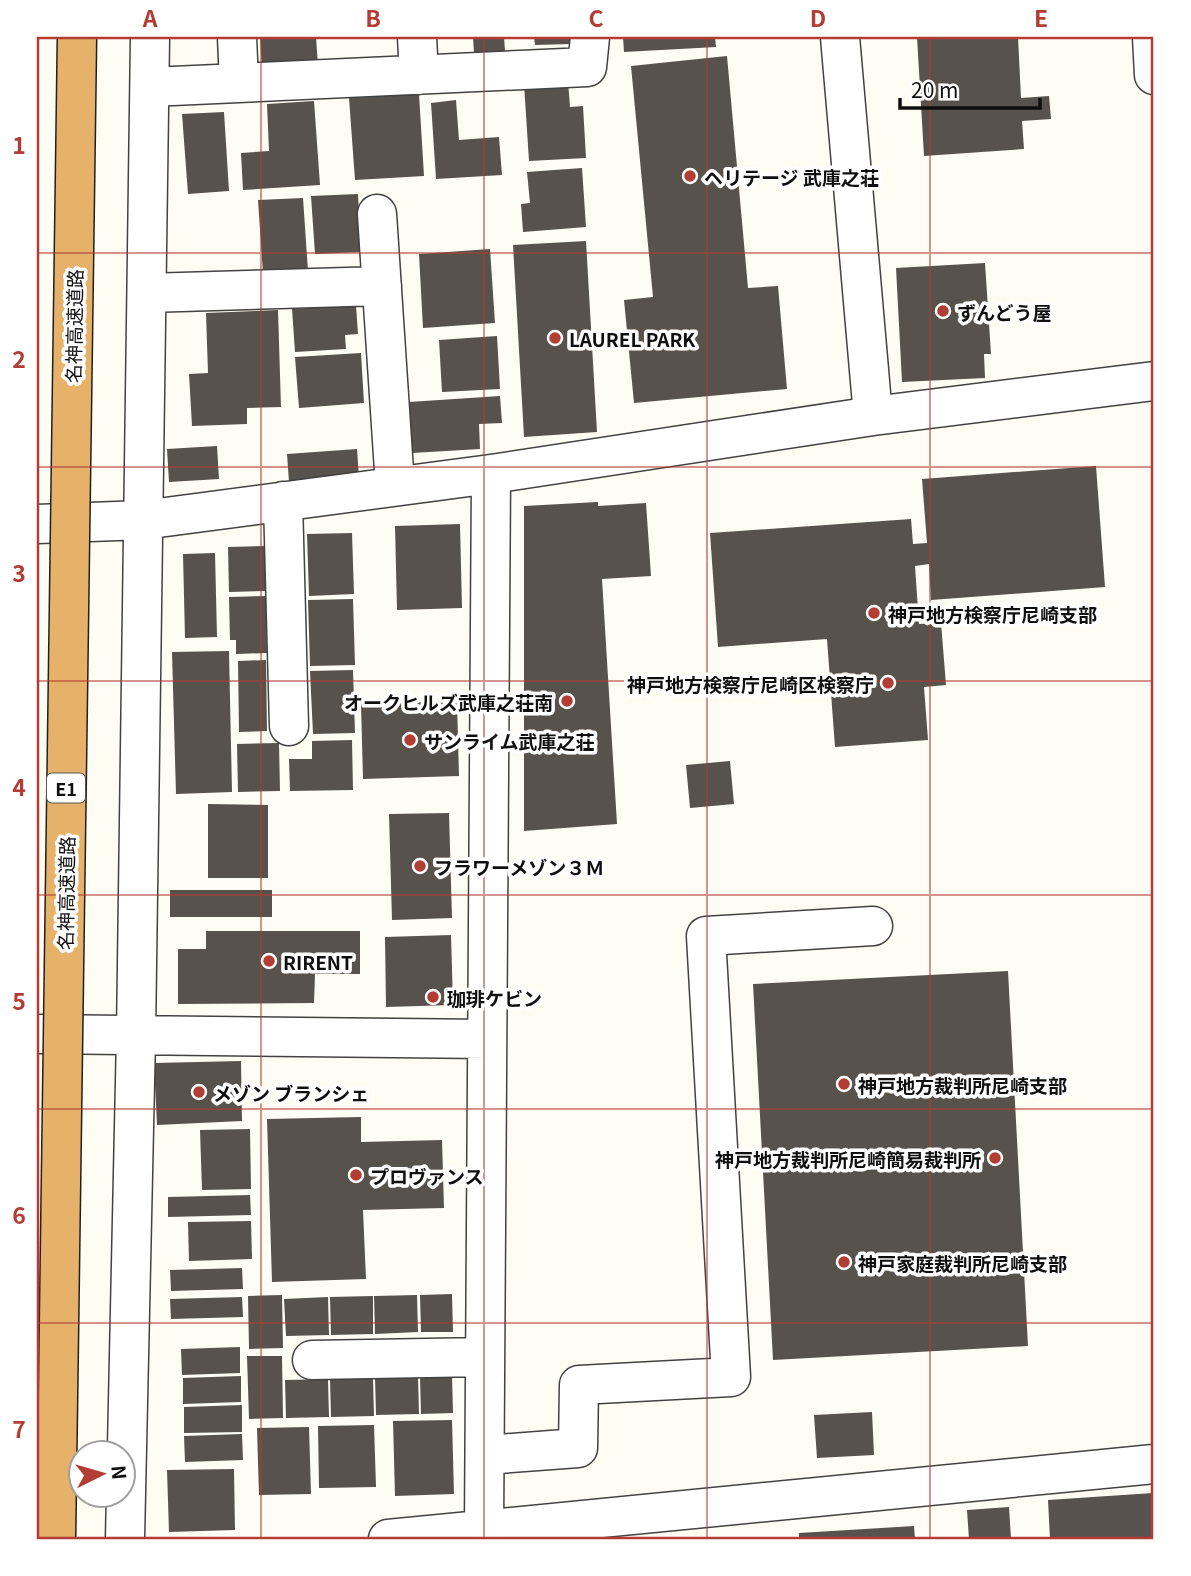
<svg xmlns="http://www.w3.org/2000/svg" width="1191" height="1576" font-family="Georgia,'Noto Sans JP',serif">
	<rect width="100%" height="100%" fill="#fefdf3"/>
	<!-- building -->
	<path fill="#57524c" d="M260,37H316L318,66L262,69Z
		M473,37H504L505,51L474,53Z
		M534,37H570V44L535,45Z
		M623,37H715L716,47L624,52Z
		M917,37H1018L1021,98L1049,96L1051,119L1022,121L1024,149L924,156Z
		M727,56L748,288L778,286L787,389L634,403L624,300L653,297L631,66Z
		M568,81L570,107L583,106L586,158L529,161L524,84Z
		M419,94L424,176L355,180L349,98Z
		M456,100L459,140L499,137L502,175L436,179L431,103Z
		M314,101L320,185L243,190L241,153L269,151L267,104Z
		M224,112L229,191L188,194L182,114Z
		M582,168L586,227L523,232L521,204L530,203L527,172Z
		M358,194L361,252L315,254L311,196Z
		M303,198L308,271L263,274L258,200Z
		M586,241L597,432L524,437L513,245Z
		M490,249L495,323L423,328L419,254Z
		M985,263L991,354H984L985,378L902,382L896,268Z
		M356,305L358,334L345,335L346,349L295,352L292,309Z
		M278,310L281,407L247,408V424L192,426L189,374L208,373L206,313Z
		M497,336L500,389L442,392L439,340Z
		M361,353L364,403L299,408L295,357Z
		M500,396L502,423L479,424L480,449L412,453L409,402Z
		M217,446L219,479L169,482L167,449Z
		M357,449L359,478L289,482L287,454Z
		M1096,466L1105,587L931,600L929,564L915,566L919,624L941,623L946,685L924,687L928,740L835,747L827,639L718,647L710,533L911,519L913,544L927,543L922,479Z
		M598,502V506L646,503L651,576L602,579L617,824L524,831V506Z
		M460,524L462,608L397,610L395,526Z
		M352,533L354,594L309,596L307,534Z
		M265,546L266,591L229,592L228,547Z
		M215,553L217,637L185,638L183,554Z
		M266,596L267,653L236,654V640H230L229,597Z
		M353,599L355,665L310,666L308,600Z
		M229,651L232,792L176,794L172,652Z
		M266,660L267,731L239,732L238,661Z
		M353,670L355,733L313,734L310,671Z
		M457,701L459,776L363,779L361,704Z
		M352,740L353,790L290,791L289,759H312V741Z
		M279,743L280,791L238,792L237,744Z
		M730,761L734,804L690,808L686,765Z
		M208,804L268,805V878H208Z
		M449,813L452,918L392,920L389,814Z
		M170,890H272V917H170Z
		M206,931H360V974H315L314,1003L178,1004V949H206Z
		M451,935L453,1005L386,1007L385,937Z
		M1008,971L1028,1346L773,1360L753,984Z
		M241,1061L242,1121L157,1125L154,1063Z
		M361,1117V1142L442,1140L444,1208L363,1210L366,1279L272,1282L267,1119Z
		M250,1129L251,1189L202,1190L200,1130Z
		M250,1195L251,1215L168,1217V1197Z
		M251,1221L252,1259L189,1261L188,1222Z
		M242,1268L243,1289L171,1291L170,1270Z
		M452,1294L453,1332H421L420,1295Z
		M282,1295L283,1348L249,1349L248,1296Z
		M417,1295L418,1332L375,1334L374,1296Z
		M373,1296V1334L331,1335L330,1297Z
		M242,1297L243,1317L171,1319L170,1299Z
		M328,1297L329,1335L286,1336L284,1299Z
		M240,1347V1373L182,1375L181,1349Z
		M247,1356H282L283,1418L249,1419Z
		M452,1375L453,1413L421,1414L420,1376Z
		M241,1376V1402L183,1404V1378Z
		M418,1377L419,1414L376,1415L375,1378Z
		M373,1378L374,1416L331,1417L330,1379Z
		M328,1379L329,1417L286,1418L285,1380Z
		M242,1405V1432L184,1433V1407Z
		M872,1412L874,1455L817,1458L814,1415Z
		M452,1420L454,1494L395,1496L393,1421Z
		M374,1425L376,1487L319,1488L318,1426Z
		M309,1427L311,1494L259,1495L257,1428Z
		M242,1434L243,1460L185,1462L184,1436Z
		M234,1469L235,1530L169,1532L167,1470Z
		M1153,1493L1154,1539H1050L1048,1500Z
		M1009,1507L1011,1539H969L967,1510Z
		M914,1526L915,1539H799V1533Z"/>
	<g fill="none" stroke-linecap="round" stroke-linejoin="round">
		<defs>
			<path id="minor" d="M237,37L239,83
				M417,37L419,75
				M840,37L873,416
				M1152,37L1154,75
				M150,87L587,67L590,37
				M377,214L395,486
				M147,293L382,286
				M283,501L289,726
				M37,524L143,520L491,474L873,416L1154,381
				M37,1034L487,1039
				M312,1360L485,1357
				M485,1455L578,1448L579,1385L731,1377L706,936L873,926
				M484,1529L491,474
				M125,1539L136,1036L150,37
				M388,1539L1154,1464"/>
		</defs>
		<!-- minor casing -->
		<use href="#minor" stroke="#424242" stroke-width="41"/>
		<!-- minor -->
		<use href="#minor" stroke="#fff" stroke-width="38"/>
		<defs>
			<path id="highway-bridge" d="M56,1539L77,37"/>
		</defs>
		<!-- highway-bridge casing -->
		<use href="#highway-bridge" stroke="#202020" stroke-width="41" stroke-linecap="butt"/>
		<!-- highway-bridge -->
		<use href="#highway-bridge" stroke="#e6b168" stroke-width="38"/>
	</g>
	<!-- grid -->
	<path fill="none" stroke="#b23d34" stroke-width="2" stroke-opacity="0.55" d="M261,37V1539M484,37V1539M707,37V1539M930,37V1539M37,253H1154M37,467H1154M37,681H1154M37,895H1154M37,1109H1154M37,1323H1154"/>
	<!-- markers -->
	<g fill="#b23d34" stroke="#fff" stroke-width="2.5">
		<circle cx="690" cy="176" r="7"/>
		<circle cx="943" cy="311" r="7"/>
		<circle cx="555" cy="338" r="7"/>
		<circle cx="874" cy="613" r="7"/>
		<circle cx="888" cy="683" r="7"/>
		<circle cx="567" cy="701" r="7"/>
		<circle cx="410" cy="740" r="7"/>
		<circle cx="420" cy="866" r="7"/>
		<circle cx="269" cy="961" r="7"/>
		<circle cx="433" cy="997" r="7"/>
		<circle cx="844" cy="1084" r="7"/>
		<circle cx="199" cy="1092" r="7"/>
		<circle cx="995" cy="1158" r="7"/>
		<circle cx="356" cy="1175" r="7"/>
		<circle cx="844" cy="1262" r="7"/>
	</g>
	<g text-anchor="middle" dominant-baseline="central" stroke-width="7" stroke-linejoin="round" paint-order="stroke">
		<!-- shield labels -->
		<rect fill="#fff" stroke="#575757" stroke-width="2" x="47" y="773.5" width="38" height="29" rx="5"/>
		<g font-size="18" font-weight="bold" fill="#0f0f0f">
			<text x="66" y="788">E1</text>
		</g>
		<!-- poi labels -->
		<g font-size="19" font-weight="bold" fill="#0f0f0f" stroke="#fff" text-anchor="start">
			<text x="704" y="176">ヘリテージ 武庫之荘</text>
			<text x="957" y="311">ずんどう屋</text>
			<text x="569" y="338">LAUREL PARK</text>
			<text x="888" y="613">神戸地方検察庁尼崎支部</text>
			<text x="874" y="683" text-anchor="end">神戸地方検察庁尼崎区検察庁</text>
			<text x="553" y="701" text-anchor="end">オークヒルズ武庫之荘南</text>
			<text x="424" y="740">サンライム武庫之荘</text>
			<text x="434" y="866">フラワーメゾン３Ｍ</text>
			<text x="283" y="961">RIRENT</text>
			<text x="447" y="997">珈琲ケビン</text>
			<text x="858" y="1084">神戸地方裁判所尼崎支部</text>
			<text x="213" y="1092">メゾン ブランシェ</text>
			<text x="981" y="1158" text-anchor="end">神戸地方裁判所尼崎簡易裁判所</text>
			<text x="370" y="1175">プロヴァンス</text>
			<text x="858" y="1262">神戸家庭裁判所尼崎支部</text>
		</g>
		<!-- street labels -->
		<g font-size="19" fill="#0f0f0f" stroke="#fff">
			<text transform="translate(73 326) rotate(-89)">名神高速道路</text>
			<text transform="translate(65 893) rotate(-89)">名神高速道路</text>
		</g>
	</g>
	<!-- border -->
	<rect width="1191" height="1576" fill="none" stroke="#ffffff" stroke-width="77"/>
	<!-- north arrow -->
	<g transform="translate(102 1474) rotate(85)"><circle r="33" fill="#ffffff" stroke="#9f9f9f" stroke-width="2"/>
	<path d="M0-5L12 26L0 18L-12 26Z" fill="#b23d34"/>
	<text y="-10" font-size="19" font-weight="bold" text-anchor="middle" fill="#0f0f0f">N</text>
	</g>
	<!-- scale -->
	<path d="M900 98v10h140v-10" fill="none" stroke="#0f0f0f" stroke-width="3.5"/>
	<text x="911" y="98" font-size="21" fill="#0f0f0f" stroke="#ffffff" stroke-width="5" paint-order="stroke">20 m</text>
	<rect x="38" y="38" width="1114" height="1500" fill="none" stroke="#b23d34" stroke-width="2.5"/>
	<g font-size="23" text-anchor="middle" font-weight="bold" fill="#b23d34">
		<text x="150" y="27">A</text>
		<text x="373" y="27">B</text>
		<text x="596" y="27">C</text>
		<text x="818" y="27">D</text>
		<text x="1041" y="27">E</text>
		<text x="19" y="154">1</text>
		<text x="19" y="368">2</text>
		<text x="19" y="582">3</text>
		<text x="19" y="796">4</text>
		<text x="19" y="1010">5</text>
		<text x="19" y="1224">6</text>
		<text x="19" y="1438">7</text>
	</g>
</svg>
